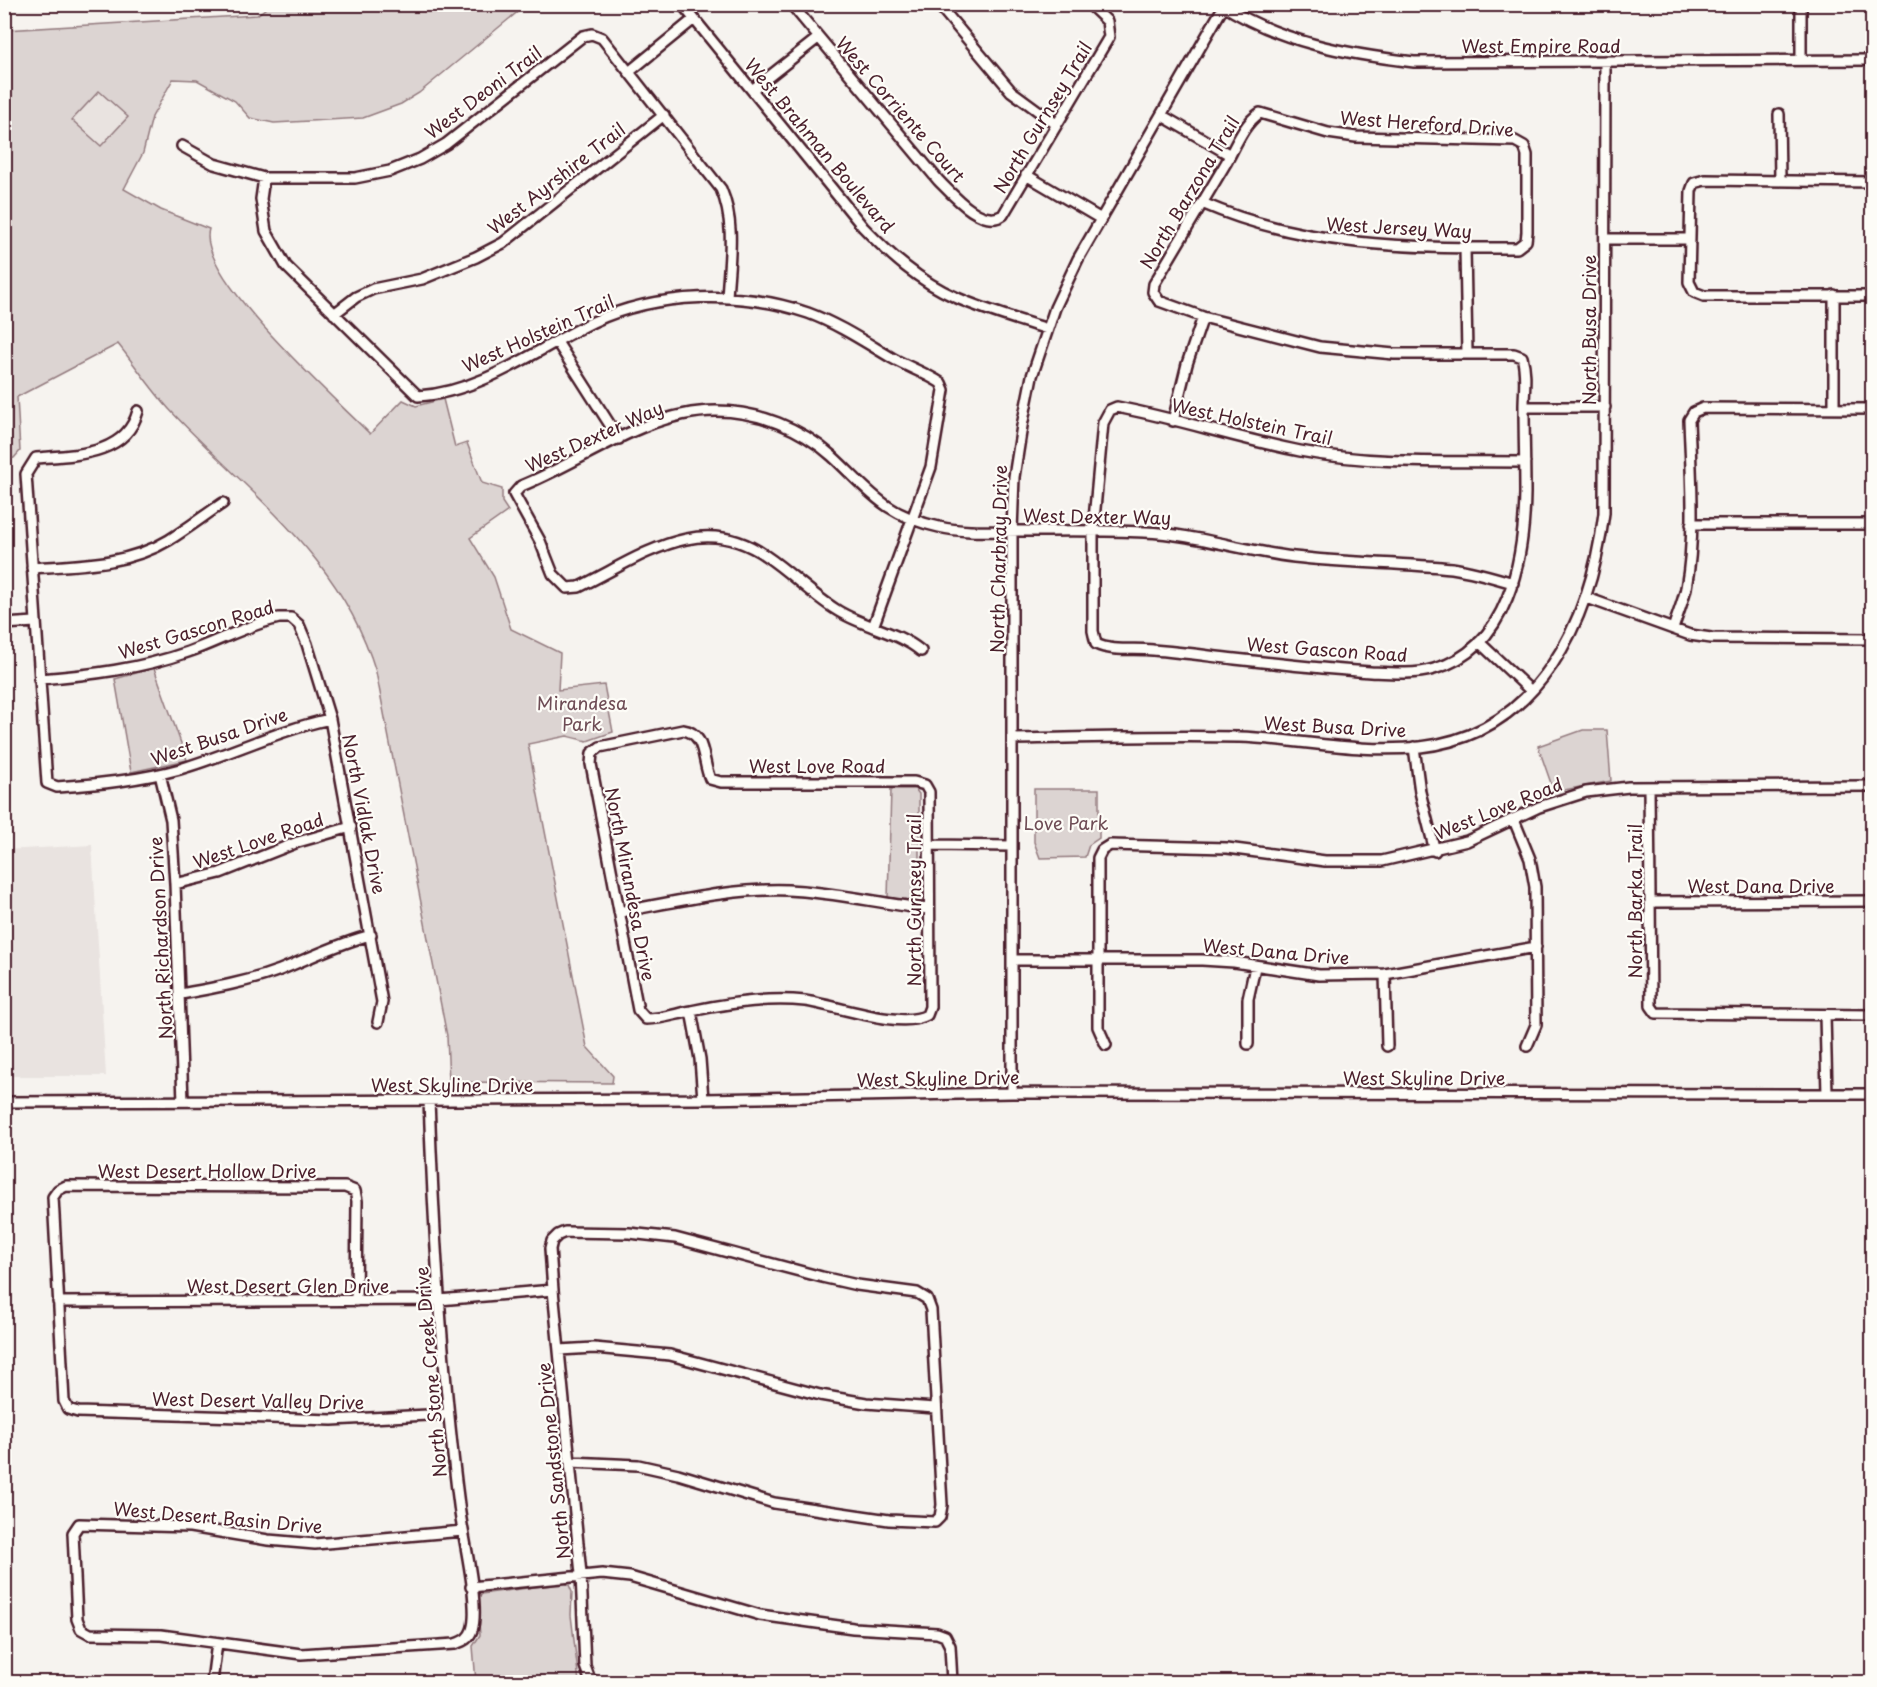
<svg xmlns="http://www.w3.org/2000/svg" width="1877" height="1687" font-family="'Playpen Sans',sans-serif">
	<rect width="100%" height="100%" fill="#f6f3ef"/>
	<filter id="ink" filterUnits="userSpaceOnUse"><feTurbulence type="fractalNoise" baseFrequency=".0167" numOctaves="2"/><feDisplacementMap in="SourceGraphic" scale="12" xChannelSelector="R" yChannelSelector="G"/><feConvolveMatrix kernelMatrix="1 2 1 2 8 2 1 2 1" color-interpolation-filters="sRGB"/></filter>
	<g filter="url(#ink)">
		<!-- built -->
		<path fill="#e9e3e0" d="M99,91L128,117L101,147L72,120Z
			M92,845L106,1076H5V850Z"/>
		<!-- green -->
		<path fill="#dcd4d2" stroke="#937a7e" stroke-width="1.5" fill-rule="evenodd" d="M270,5H526L419,93L401,104L363,118L274,123L250,118L235,101L197,80L173,79L152,117L143,153L124,189L161,210L209,229C195,275 337,400 370,434L403,400L416,406L443,399L455,447L467,443L482,483L502,489V502L508,511L470,538L494,577L511,629L560,653L558,690L604,685L613,732L587,741L567,736L528,744L587,1047L613,1076L612,1083L449,1082L447,1036L376,672C341,555 248,494 169,409C151,389 135,365 118,344L17,397L20,451L14,458L5,459V30L257,15ZM99,91L128,117L101,146L72,120Z
			M154,668L187,760L131,772L115,679Z
			M1583,730H1607L1611,781L1554,792L1538,746Z
			M891,789H915L919,794V894L913,900L888,898Z
			M1034,789H1099V838L1089,845L1085,857L1040,858L1034,842Z
			M565,1583L569,1585L572,1592L571,1615L579,1682H476L473,1646L480,1635L477,1600L481,1594Z"/>
		<g fill="none" stroke-linecap="round" stroke-linejoin="round">
			<defs>
				<path id="minor" d="M682,4L863,227C890,255 919,281 955,297C984,310 1016,319 1047,329
					M791,4L938,180C952,194 982,229 1003,215L1109,37L1107,21L1089,4
					M938,4L1011,91L1056,124
					M1221,4C1279,42 1346,54 1414,62L1872,60
					M1801,4V60
					M629,72L694,19
					M752,90L818,38
					M1779,114L1780,180
					M1161,115L1230,155
					M182,146L214,164L264,178H355L390,171L420,159L446,144L583,36L592,34L602,38L721,189C736,224 729,260 727,298
					M1026,175L1101,219
					M264,178L261,199L266,231L286,266L418,396C482,392 537,349 593,322C657,292 741,290 808,313C838,324 865,342 892,358C908,367 926,373 941,383L944,390L931,467L873,627
					M1872,182L1705,180L1694,183L1691,191L1689,282L1694,292L1704,296H1872
					M1202,203C1304,247 1407,248 1517,248L1526,241L1527,232V155L1524,146L1515,141L1356,137L1328,133L1260,113C1244,123 1235,147 1226,163C1202,203 1178,243 1154,284L1153,292L1159,301L1203,317L1320,347L1394,354H1514L1522,357C1527,373 1524,390 1524,406C1524,435 1525,464 1525,493C1524,559 1509,648 1434,669C1414,675 1391,673 1370,672C1325,669 1280,664 1235,659C1208,656 1181,652 1153,650C1135,648 1112,652 1096,644L1093,631V530L1103,423L1110,410L1117,407C1179,419 1239,439 1300,451C1374,465 1450,461 1525,462
					M1605,239H1690
					M1465,248L1467,354
					M1834,295V408
					M334,314L356,297L373,289L422,279L476,257L503,243L664,115
					M557,342L619,439
					M1524,407H1605
					M138,411C126,456 74,455 36,458L26,474L47,783L57,787C99,784 140,780 180,769C231,754 278,730 330,719
					M1173,421L1187,364L1203,317
					M1691,524H1872
					M32,568C78,565 128,565 169,540C187,529 205,515 223,503
					M1587,598L1690,635L1711,638L1872,639
					M4,624L35,622
					M1673,629C1677,616 1683,602 1686,588C1696,534 1691,475 1689,420L1694,412L1703,408L1872,409
					M1479,642L1531,691
					M921,651C895,630 862,627 835,609C810,593 790,572 766,556C700,510 641,557 579,587L567,588L553,574L540,541L514,494L521,486C584,461 646,411 716,411C758,411 801,428 832,456C870,491 884,515 939,527C965,533 991,531 1017,531C1059,531 1102,530 1144,532C1195,534 1243,551 1294,557C1347,563 1399,563 1452,568C1472,571 1493,577 1513,583
					M39,679C90,675 140,669 188,652C219,641 247,625 279,618H291L299,625L307,644L330,719L382,1002L378,1022
					M683,730C706,733 702,761 710,779L721,782H914L925,785L929,792L930,1007L927,1015C901,1030 835,1005 805,1001C768,997 727,1003 691,1011C675,1014 662,1019 646,1019L638,1010L591,764L592,753L600,747Z
					M1012,739C1087,738 1163,735 1239,737C1299,739 1360,754 1420,747C1540,734 1591,619 1604,513L1605,61
					M1414,747L1420,792L1435,851
					M160,774L171,820L175,884L183,1101
					M1649,787L1651,1006L1656,1013L1872,1015
					M1514,820L1530,859L1535,887L1536,1025L1527,1046
					M929,845L1012,846
					M175,884L220,873L298,842L351,827
					M1650,902L1872,901
					M619,912C675,902 731,888 788,890C835,892 882,904 929,909
					M1012,960H1202L1234,962L1319,975L1385,974L1536,947
					M1385,974L1387,1046
					M181,994C214,988 248,982 280,970C310,958 339,943 371,935
					M691,1011L700,1059L703,1099
					M1825,1015L1827,1094
					M1248,1044V999L1255,967
					M1106,1045L1098,1027V858L1102,850L1110,845L1227,848L1325,861H1382L1467,841L1539,807L1586,792L1629,787L1872,786
					M1012,1093V531L1014,477L1022,426L1032,376L1055,308L1078,259L1225,4
					M429,1100C434,1239 442,1376 460,1513C464,1540 480,1608 472,1630C469,1639 463,1641 455,1644L301,1654L161,1635L90,1634L81,1629L77,1619L73,1533L79,1524L190,1527L268,1540L315,1544L463,1531
					M4,1102L703,1099L1012,1093L1872,1094
					M356,1301L357,1201L355,1191L345,1187L66,1186L58,1190L53,1197L64,1401L68,1409L78,1412L332,1420L447,1414
					M58,1302L439,1300L553,1290
					M559,1350L594,1348L670,1355L820,1395L866,1403L935,1408
					M570,1462L638,1465L678,1474L774,1503L889,1520L935,1522L940,1517L942,1505L931,1310L927,1299L917,1293L857,1285L822,1277L675,1238L629,1233L565,1232L558,1235L552,1241L550,1249L553,1290L581,1574L585,1666L589,1677L594,1682
					M471,1587L602,1574L630,1577L760,1615L853,1628L937,1633L945,1636L950,1646L952,1682
					M212,1682L217,1643"/>
			</defs>
			<!-- minor casing -->
			<use href="#minor" stroke="#4a1f2b" stroke-width="14"/>
			<!-- minor -->
			<use href="#minor" stroke="#fdfcf7" stroke-width="9"/>
		</g>
	</g>
	<g text-anchor="middle" dominant-baseline="central" stroke-width="4.5" stroke-linejoin="round" paint-order="stroke">
		<!-- street labels -->
		<g font-size="18" fill="#4a1f2b" stroke="#fdfcf7">
			<text x="1541" y="45">West Empire Road</text>
			<text transform="translate(483 92) rotate(-37)">West Deoni Trail</text>
			<text transform="translate(901 109) rotate(49)">West Corriente Court</text>
			<text transform="translate(1042 117) rotate(-59)">North Gurnsey Trail</text>
			<text transform="translate(1427 123) rotate(4)">West Hereford Drive</text>
			<text transform="translate(820 145) rotate(50)">West Brahman Boulevard</text>
			<text transform="translate(556 178) rotate(-38)">West Ayrshire Trail</text>
			<text transform="translate(1189 192) rotate(-59)">North Barzona Trail</text>
			<text transform="translate(1399 227) rotate(3)">West Jersey Way</text>
			<text transform="translate(1588 330) rotate(-90)">North Busa Drive</text>
			<text transform="translate(538 333) rotate(-24)">West Holstein Trail</text>
			<text transform="translate(1252 421) rotate(12)">West Holstein Trail</text>
			<text transform="translate(594 436) rotate(-24)">West Dexter Way</text>
			<text transform="translate(1097 516) rotate(1)">West Dexter Way</text>
			<text transform="translate(998 559) rotate(-89)">North Charbray Drive</text>
			<text transform="translate(196 629) rotate(-17)">West Gascon Road</text>
			<text transform="translate(1327 649) rotate(4)">West Gascon Road</text>
			<text transform="translate(1335 726) rotate(3)">West Busa Drive</text>
			<text transform="translate(219 736) rotate(-19)">West Busa Drive</text>
			<text x="817" y="765">West Love Road</text>
			<text transform="translate(1498 808) rotate(-22)">West Love Road</text>
			<text transform="translate(365 814) rotate(79)">North Vidlak Drive</text>
			<text transform="translate(258 840) rotate(-19)">West Love Road</text>
			<text transform="translate(631 884) rotate(79)">North Mirandesa Drive</text>
			<text x="1761" y="885">West Dana Drive</text>
			<text transform="translate(913 900) rotate(-90)">North Gurnsey Trail</text>
			<text transform="translate(1634 901) rotate(-90)">North Barka Trail</text>
			<text transform="translate(160 938) rotate(-93)">North Richardson Drive</text>
			<text transform="translate(1276 951) rotate(5)">West Dana Drive</text>
			<text x="1424" y="1077">West Skyline Drive</text>
			<text transform="translate(938 1078) rotate(-1)">West Skyline Drive</text>
			<text x="452" y="1084">West Skyline Drive</text>
			<text x="207" y="1170">West Desert Hollow Drive</text>
			<text x="288" y="1285">West Desert Glen Drive</text>
			<text transform="translate(430 1372) rotate(-95)">North Stone Creek Drive</text>
			<text transform="translate(258 1400) rotate(1)">West Desert Valley Drive</text>
			<text transform="translate(553 1461) rotate(-96)">North Sandstone Drive</text>
			<text transform="translate(218 1517) rotate(5)">West Desert Basin Drive</text>
		</g>
		<!-- park labels -->
		<g font-size="18" fill="#6e4c55" stroke="#fdfcf7">
			<text x="582" y="702">Mirandesa<tspan x="582" dy="21">Park</tspan></text>
			<text x="1066" y="822">Love Park</text>
		</g>
	</g>
	<!-- margin -->
	<rect width="1877" height="1687" fill="none" stroke="#fdfcf7" stroke-width="24"/>
	<rect x="12" y="12" width="1853" height="1663" fill="none" stroke="#4a1f2b" stroke-width="2" filter="url(#ink)"/>
</svg>
